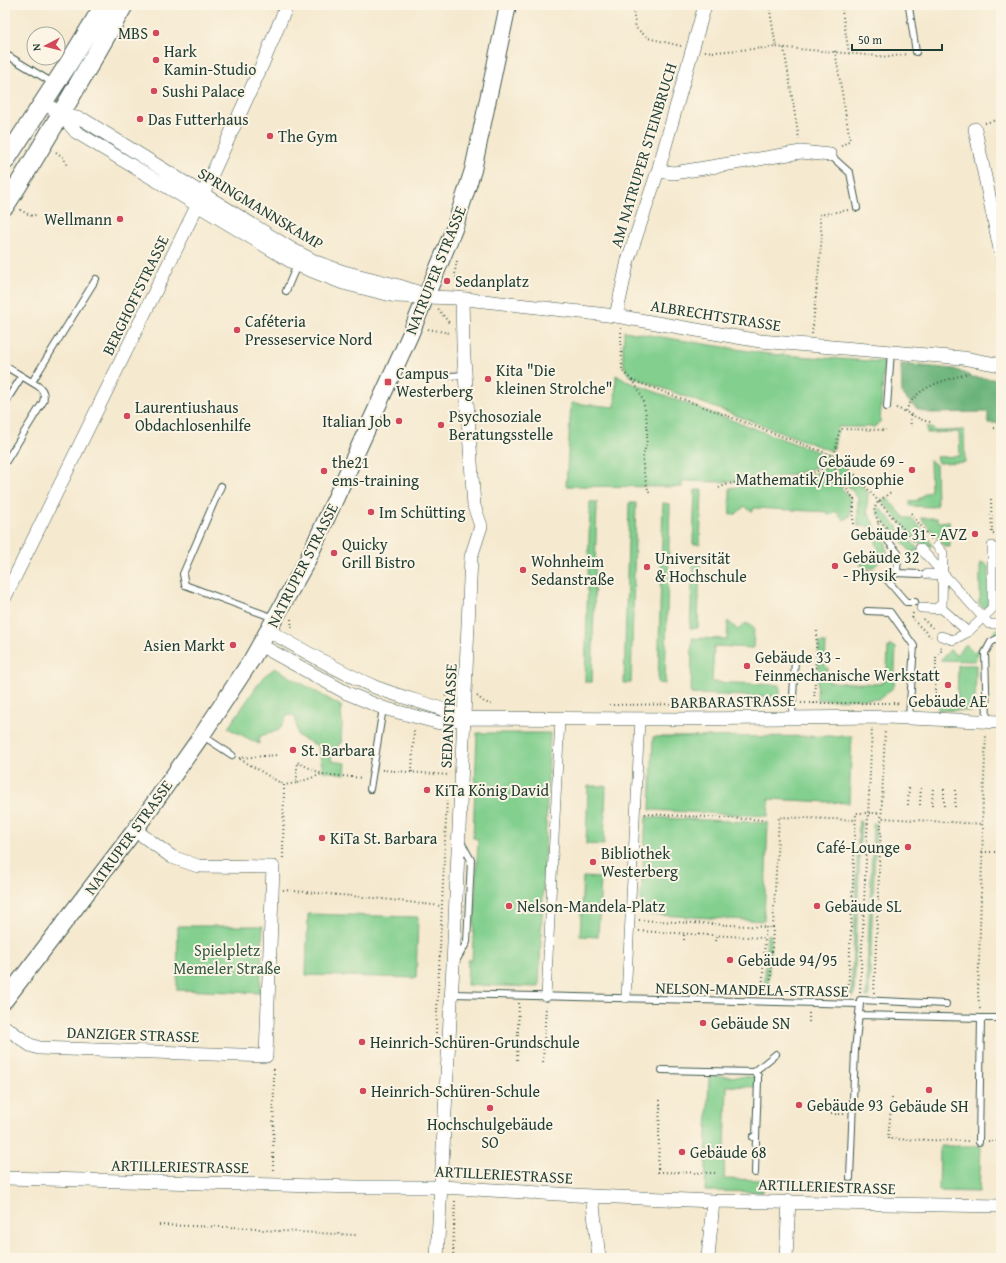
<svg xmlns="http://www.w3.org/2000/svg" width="1006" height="1263" font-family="'Gentium Book Plus',serif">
	<rect width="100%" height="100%" fill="#fcf5e5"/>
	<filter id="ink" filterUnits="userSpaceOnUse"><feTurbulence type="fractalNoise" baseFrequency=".025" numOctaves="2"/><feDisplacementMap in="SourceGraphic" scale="8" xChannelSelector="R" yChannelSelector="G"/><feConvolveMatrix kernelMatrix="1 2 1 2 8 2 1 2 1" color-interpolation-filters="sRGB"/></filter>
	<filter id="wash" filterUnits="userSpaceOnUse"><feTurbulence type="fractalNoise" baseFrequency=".012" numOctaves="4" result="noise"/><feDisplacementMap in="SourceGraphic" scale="16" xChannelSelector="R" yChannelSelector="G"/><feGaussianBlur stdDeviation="0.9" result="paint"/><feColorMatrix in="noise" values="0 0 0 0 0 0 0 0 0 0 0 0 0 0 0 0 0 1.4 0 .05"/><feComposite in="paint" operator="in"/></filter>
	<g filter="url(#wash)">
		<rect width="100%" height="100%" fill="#f5e9cf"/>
		<!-- green -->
		<path fill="#82cf8e" stroke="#508661" d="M624,331L768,354L884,362L880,422L874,427H838L834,447L833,450H829L630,376C619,365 624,345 624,331Z
			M616,375L626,381L826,455L829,461C792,482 725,483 682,481V487L566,486L571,403L615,407Z
			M927,426L936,431L964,430L965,462L938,463L936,457L960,456L959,432L927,433Z
			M930,460L936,465L937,505L933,507L910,506V501L919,500V498H922L923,495L931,490Z
			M838,463L841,464L868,493L867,512L876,527L858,526V498L838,474L836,465Z
			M831,465L834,478L850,499V516L844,520L835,511L831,515L828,514V512L754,508L753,511H750L745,506L736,514H730V488L815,474Z
			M695,490H702L700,544H693Z
			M887,498L905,518H912L927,535L932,546L920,545L882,501Z
			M590,502H597L592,682H585Z
			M629,503H636L631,683H624Z
			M663,503L670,504L665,684L658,683Z
			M879,507L918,549L916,552H911L878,514L877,510Z
			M921,518H937L938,522L949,521L950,547L944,546Z
			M870,530H875L886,542L887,554L873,568H863L860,563H870L879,554L877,551L879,549L876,545V539L870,533Z
			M693,559H700L698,628H690Z
			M981,563H985L989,568V603L985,608L982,607L978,601L980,600V566Z
			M728,621L738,630L746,623L754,627L753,648L714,646L712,682L780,685V697L691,694L692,638L727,639Z
			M999,627H1001V634C988,636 979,648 975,661L940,660L950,650L956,655L966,644L974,652Z
			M819,643H826L825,667L828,668L826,679H829V682L882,684V681H885L884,670H887L888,647H890V645L896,648L894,687L879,699L817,700Z
			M958,665H976L975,709L973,711L938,710V705H957Z
			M275,668L341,706L342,725L341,744H338V749H332L331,761L346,763L345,774L323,771L318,746L298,736L295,716L288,715L279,730L260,736L259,744L228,728L264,676Z
			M477,733H550L539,987L467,985L468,960H472L478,839L473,838Z
			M852,736L849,803L769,799L768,816L650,810L653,737Z
			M588,786H606L604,845L586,844Z
			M646,817L768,823L764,921L640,914Z
			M859,820L861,821L854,996H851Z
			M873,823H876L869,997H866Z
			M583,877L601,878L598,937L580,936Z
			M308,914L418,917L416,978L306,975Z
			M178,926H263L260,993L177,990Z
			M767,934L771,935L768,993H764Z
			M709,1076L755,1077V1087L727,1086L724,1179L763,1180V1192L705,1191Z
			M940,1146H981L979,1192L939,1191Z"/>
		<!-- forest -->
		<path fill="#69b279" stroke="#447856" d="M901,364L954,369L973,377L1001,380V423H988V412L931,413C917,412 910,403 902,393Z"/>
	</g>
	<g filter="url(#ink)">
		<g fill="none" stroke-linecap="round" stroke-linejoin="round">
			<defs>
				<path id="service" d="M907,5L909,7L916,52
					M5,54L53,83
					M830,155L850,173L857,208
					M286,291L297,265
					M5,366L38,386C44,390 45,395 43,402L5,463
					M450,376L465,375
					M32,382L96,279
					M5,403L22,376
					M887,407L891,351
					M221,486L183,574L185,585L274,618
					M888,541L898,553L897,573
					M859,574L884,577L888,581L897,573L920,574
					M888,581L906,602H915
					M867,611L890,612L914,646L909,717
					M792,717L795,659
					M987,722L985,653L991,642L1001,637
					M203,736L232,755
					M370,789L383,708
					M456,961L467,942L471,860L461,842
					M452,994L860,1004V1000L946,1004
					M859,1015L981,1018L979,1142
					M981,1018H1001
					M662,1070L754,1072L776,1054
					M753,1137L756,1138L758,1081V1076L754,1072
					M755,1173L756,1138
					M850,1178L855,1050L860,1004"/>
				<path id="pedestrian" d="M920,548L989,624H1001
					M927,574L943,575
					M939,606L968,632
					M921,608L942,609L943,553L937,546
					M941,636L953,640L968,632L992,609V546
					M546,997L560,719
					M626,998L640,719"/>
				<path id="minor" d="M43,102L61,114L84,120L293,250L316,262L344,272L399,286L417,292
					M61,114L76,132L297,265L343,283L395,296L457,298L616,316L760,341L963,358L1001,365
					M975,129L1001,254
					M658,171L674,173L801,152L830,155
					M616,316L628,260L658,171L705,5
					M5,597L203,194L262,65L287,5
					M269,631C304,651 338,671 375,687C405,699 436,705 465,718
					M260,645L347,693L383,708L440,723L465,718L678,719L886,717L1001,722
					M5,1027L30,1045L39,1048L266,1056L273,867L198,866L172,857L135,830
					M5,1178L357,1187H442L592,1196L713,1201L1001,1206
					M592,1196L599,1258
					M437,1258L453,965L471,557L481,526L474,506L463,343L462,299
					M708,1258L713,1201
					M786,1258L789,1201"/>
				<path id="tertiary" d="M5,1000L135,830L202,735L252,659L307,561L410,335L454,229L473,170L508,5"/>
				<path id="secondary" d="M5,161L67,66L104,5
					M5,206C47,140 85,72 124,5"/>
			</defs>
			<!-- service casing -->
			<use href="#service" stroke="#3f574b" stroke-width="8"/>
			<!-- pedestrian casing -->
			<use href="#pedestrian" stroke="#3f574b" stroke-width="10"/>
			<!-- minor casing -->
			<use href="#minor" stroke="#3f574b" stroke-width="14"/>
			<!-- tertiary casing -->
			<use href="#tertiary" stroke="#3f574b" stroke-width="18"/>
			<!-- secondary casing -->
			<use href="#secondary" stroke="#3f574b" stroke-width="20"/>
			<!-- path -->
			<path stroke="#3f574b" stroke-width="2" stroke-dasharray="1 3" stroke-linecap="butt" d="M632,5L636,28L648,38L681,46
				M769,5L776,47
				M841,5L849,53
				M784,48L799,139
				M705,51L715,52L776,47L889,57L907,54
				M835,51L850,140L840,147
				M985,123L1001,119
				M56,152L63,157L67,165
				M20,210L32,216L38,214
				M457,261C454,272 454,278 462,286
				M438,309L450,324
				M621,328L622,371L632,380L834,456L855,475L914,541
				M428,329L450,333
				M812,334L822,236L819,215L848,210
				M632,380C644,393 648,420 647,436C647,444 644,451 643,458C642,469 646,484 650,495
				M896,408C909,412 917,420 931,422
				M906,411C916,385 945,381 969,373
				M910,415L911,427
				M994,428L1001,429
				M834,457L836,474L854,499L853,524
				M719,488C742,474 813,486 831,461C838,452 835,439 841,429L886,430
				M991,499L992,534L1001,535
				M911,513L931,539
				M878,522L874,509L878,502L891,492
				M883,534L877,526L880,521L892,533
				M913,613L912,619L931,637
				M291,619L292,630
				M923,619L934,630
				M445,696L450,693H454
				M477,696L484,702L494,705
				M801,703H897L899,705
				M814,704L817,629
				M609,705L784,703
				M935,706L936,658L941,651V646
				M443,735L448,743L449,753
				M239,758L277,755
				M240,759L284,785
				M382,770L448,775
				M412,772L414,729
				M297,783L322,774
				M908,805L909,785
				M920,805L921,786
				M932,806L933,786
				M944,806V787
				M955,807L956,788
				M645,814L768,820
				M982,852H1000L1001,828
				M283,858L284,785L297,783V762L322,774L362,778
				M283,890L374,898L441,906
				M639,920L766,927
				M639,931L765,938L766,927H773L779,817L856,820
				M684,940V934
				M716,941L717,935
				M770,992L773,927
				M860,992L872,728
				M762,993L765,938
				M874,993L885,730
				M848,996L856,813H877L882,818L982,824
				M980,1009L978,995L983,828L982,824L986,734
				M809,1022V1012
				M436,1033L447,798
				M517,1060L519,1003
				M543,1062L546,1006
				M892,1098L888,1139L970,1141
				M660,1100L658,1172L715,1173
				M831,1114H844
				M988,1141H1001
				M273,1174L274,1066
				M159,1225L257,1228L262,1230L356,1235
				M453,1258L455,1199"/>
			<!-- service -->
			<use href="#service" stroke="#fff" stroke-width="6"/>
			<!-- pedestrian -->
			<use href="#pedestrian" stroke="#fff" stroke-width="9"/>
			<!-- minor -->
			<use href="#minor" stroke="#fff" stroke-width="13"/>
			<!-- tertiary -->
			<use href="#tertiary" stroke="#fff" stroke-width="16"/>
			<!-- secondary -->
			<use href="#secondary" stroke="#fff" stroke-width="18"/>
		</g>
	</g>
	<!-- markers -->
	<g fill="#d1495b" stroke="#fcf5e5" stroke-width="1.5">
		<circle cx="156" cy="33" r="4"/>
		<circle cx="156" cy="60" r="4"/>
		<circle cx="154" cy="91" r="4"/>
		<circle cx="140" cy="119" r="4"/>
		<circle cx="270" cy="136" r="4"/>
		<circle cx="120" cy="219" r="4"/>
		<circle cx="447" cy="281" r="4"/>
		<circle cx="237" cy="330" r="4"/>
		<circle cx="488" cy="379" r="4"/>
		<rect x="384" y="378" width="8" height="8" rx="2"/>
		<circle cx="127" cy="416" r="4"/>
		<circle cx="399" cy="421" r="4"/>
		<circle cx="441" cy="425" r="4"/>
		<circle cx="912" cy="470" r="4"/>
		<circle cx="324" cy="471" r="4"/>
		<circle cx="371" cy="512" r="4"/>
		<circle cx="975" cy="534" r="4"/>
		<circle cx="334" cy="553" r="4"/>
		<circle cx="835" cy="566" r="4"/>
		<circle cx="647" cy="567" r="4"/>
		<circle cx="523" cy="570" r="4"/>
		<circle cx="233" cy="645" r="4"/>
		<circle cx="747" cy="666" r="4"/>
		<circle cx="948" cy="685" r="4"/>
		<circle cx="293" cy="750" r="4"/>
		<circle cx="427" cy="790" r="4"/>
		<circle cx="322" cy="838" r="4"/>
		<circle cx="908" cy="847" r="4"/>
		<circle cx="593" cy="862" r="4"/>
		<circle cx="509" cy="906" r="4"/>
		<circle cx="817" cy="906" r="4"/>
		<circle cx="730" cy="960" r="4"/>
		<circle cx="703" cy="1023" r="4"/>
		<circle cx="362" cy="1042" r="4"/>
		<circle cx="929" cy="1090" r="4"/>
		<circle cx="363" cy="1091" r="4"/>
		<circle cx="799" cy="1105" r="4"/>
		<circle cx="490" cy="1108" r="4"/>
		<circle cx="682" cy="1152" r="4"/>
	</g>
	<g text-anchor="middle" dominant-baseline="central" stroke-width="4" stroke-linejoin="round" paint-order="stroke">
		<!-- poi labels -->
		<g font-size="16" fill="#1f3d34" stroke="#fcf5e5" text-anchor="start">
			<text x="148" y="33" text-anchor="end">MBS</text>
			<text x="164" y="51">Hark<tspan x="164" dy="18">Kamin-Studio</tspan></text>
			<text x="162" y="91">Sushi Palace</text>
			<text x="148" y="119">Das Futterhaus</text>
			<text x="278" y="136">The Gym</text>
			<text x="112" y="219" text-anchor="end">Wellmann</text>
			<text x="455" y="281">Sedanplatz</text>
			<text x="245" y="321">Caféteria<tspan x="245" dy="18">Presseservice Nord</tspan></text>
			<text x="496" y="370">Kita "Die<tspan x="496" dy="18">kleinen Strolche"</tspan></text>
			<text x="396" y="373">Campus<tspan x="396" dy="18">Westerberg</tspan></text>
			<text x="135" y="407">Laurentiushaus<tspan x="135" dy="18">Obdachlosenhilfe</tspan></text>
			<text x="449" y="416">Psychosoziale<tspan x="449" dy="18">Beratungsstelle</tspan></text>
			<text x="391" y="421" text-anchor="end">Italian Job</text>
			<text x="904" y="461" text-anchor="end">Gebäude 69 -<tspan x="904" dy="18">Mathematik/Philosophie</tspan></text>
			<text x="332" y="462">the21<tspan x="332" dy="18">ems-training</tspan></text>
			<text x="379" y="512">Im Schütting</text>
			<text x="967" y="534" text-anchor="end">Gebäude 31 - AVZ</text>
			<text x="342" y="544">Quicky<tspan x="342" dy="18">Grill Bistro</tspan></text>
			<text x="843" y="557">Gebäude 32<tspan x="843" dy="18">- Physik</tspan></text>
			<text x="655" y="558">Universität<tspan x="655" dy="18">&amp; Hochschule</tspan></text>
			<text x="531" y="561">Wohnheim<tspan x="531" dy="18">Sedanstraße</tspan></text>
			<text x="225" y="645" text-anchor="end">Asien Markt</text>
			<text x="755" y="657">Gebäude 33 -<tspan x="755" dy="18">Feinmechanische Werkstatt</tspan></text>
			<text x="948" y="701" text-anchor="middle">Gebäude AE</text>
			<text x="301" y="750">St. Barbara</text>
			<text x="435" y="790">KiTa König David</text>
			<text x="330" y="838">KiTa St. Barbara</text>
			<text x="900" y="847" text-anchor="end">Café-Lounge</text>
			<text x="601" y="853">Bibliothek<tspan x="601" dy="18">Westerberg</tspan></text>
			<text x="517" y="906">Nelson-Mandela-Platz</text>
			<text x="825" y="906">Gebäude SL</text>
			<text x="738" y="960">Gebäude 94/95</text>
			<text x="711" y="1023">Gebäude SN</text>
			<text x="370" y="1042">Heinrich-Schüren-Grundschule</text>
			<text x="371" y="1091">Heinrich-Schüren-Schule</text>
			<text x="807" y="1105">Gebäude 93</text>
			<text x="929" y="1106" text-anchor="middle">Gebäude SH</text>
			<text x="490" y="1124" text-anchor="middle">Hochschulgebäude<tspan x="490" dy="18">SO</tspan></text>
			<text x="690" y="1152">Gebäude 68</text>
		</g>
		<!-- street labels -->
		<g font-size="16" fill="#1f3d34" stroke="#fcf5e5">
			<text transform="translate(643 155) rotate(-73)">AM NATRUPER STEINBRUCH</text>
			<text transform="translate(261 208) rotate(31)">SPRINGMANNSKAMP</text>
			<text transform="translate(435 270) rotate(-68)">NATRUPER STRASSE</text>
			<text transform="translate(135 295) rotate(-64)">BERGHOFFSTRASSE</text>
			<text transform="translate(716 315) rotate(9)">ALBRECHTSTRASSE</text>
			<text transform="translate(302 565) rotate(-63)">NATRUPER STRASSE</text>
			<text transform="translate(733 701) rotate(-1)">BARBARASTRASSE</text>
			<text transform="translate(448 716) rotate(-87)">SEDANSTRASSE</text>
			<text transform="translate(128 837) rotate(-54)">NATRUPER STRASSE</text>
			<text transform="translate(752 989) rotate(1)">NELSON-MANDELA-STRASSE</text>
			<text transform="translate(133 1034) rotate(2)">DANZIGER STRASSE</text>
			<text transform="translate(180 1166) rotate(1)">ARTILLERIESTRASSE</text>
			<text transform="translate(504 1174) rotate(3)">ARTILLERIESTRASSE</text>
			<text transform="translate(827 1186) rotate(2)">ARTILLERIESTRASSE</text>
		</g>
		<!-- park labels -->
		<g font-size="16" fill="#335a46" stroke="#fcf5e5">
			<text x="227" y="950">Spielpletz<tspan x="227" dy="18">Memeler Straße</tspan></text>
		</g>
	</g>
	<!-- margin -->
	<rect width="1006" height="1263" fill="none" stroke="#fcf5e5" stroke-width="20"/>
	<!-- north arrow -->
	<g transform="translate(46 46) rotate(263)"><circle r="19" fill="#fcf5e5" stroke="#a4ab9e"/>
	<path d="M0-3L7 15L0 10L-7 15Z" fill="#d1495b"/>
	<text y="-6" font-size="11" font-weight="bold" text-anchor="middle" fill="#1f3d34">N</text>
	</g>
	<!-- scale -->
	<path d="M852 44v6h90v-6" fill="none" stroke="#1f3d34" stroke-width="2"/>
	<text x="858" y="44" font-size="12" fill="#1f3d34" stroke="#fcf5e5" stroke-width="3" paint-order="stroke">50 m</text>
</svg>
